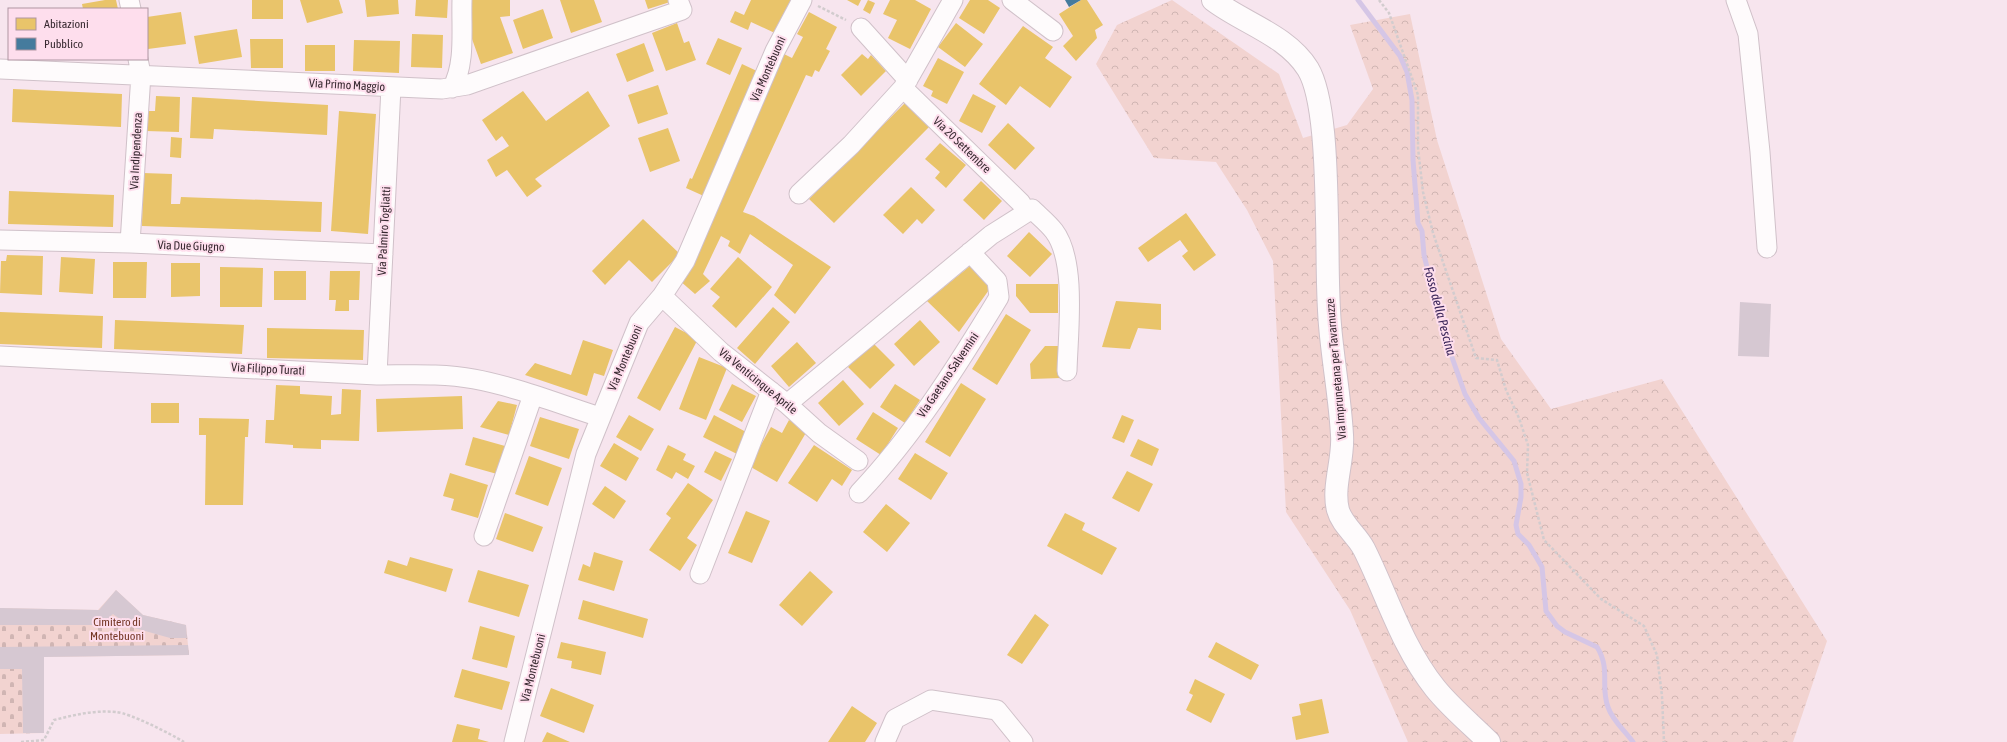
<svg xmlns="http://www.w3.org/2000/svg" width="2007" height="742" font-family="'Asap Condensed',sans-serif">
	<defs>
		<pattern id="forest-crowns" width="20" height="18" patternUnits="userSpaceOnUse"><rect width="20" height="18" fill="#f2d3d0"/><path d="M2 6a3 3 0 1 1 6 0M12 15a3 3 0 1 1 6 0" fill="none" stroke="#d0b5b3"/></pattern>
		<pattern id="cemetery-stones" width="16" height="16" patternUnits="userSpaceOnUse"><rect width="16" height="16" fill="#f2d3d0"/><path d="M2 7V4a2 2 0 0 1 4 0v3zM10 15v-3a2 2 0 0 1 4 0v3z" fill="#d0b5b3"/></pattern>
	</defs>
	<rect width="100%" height="100%" fill="#f7e5ee"/>
	<!-- forest -->
	<path fill="url(#forest-crowns)" d="M1172,0L1279,74L1303,138L1347,125L1373,89L1350,25L1410,14L1437,140L1501,339L1551,409L1662,379L1827,641L1793,742H1408L1350,610L1286,512L1273,261L1247,210L1216,162L1154,158L1096,64L1117,25Z"/>
	<!-- cemetery -->
	<path fill="url(#cemetery-stones)" d="M116,590L143,615L186,625L189,655L44,657V733L0,734V608L98,610Z"/>
	<!-- homes -->
	<path fill="#e9c46a" d="M105,0H116L118,9H83L82,4Z
		M252,0H283V19H252Z
		M300,0H339L343,13L307,23Z
		M365,0H398L399,14L367,17Z
		M416,0H448L447,18L415,16Z
		M472,0H510V16L500,17L513,53L481,64L472,39Z
		M560,0H594L602,22L571,33Z
		M645,0H669L670,2L648,9Z
		M751,0H793L777,34L751,22L748,30L730,22L735,11L744,15Z
		M847,0H861L858,6Z
		M868,0L875,3L870,14L863,10Z
		M890,0H915L931,9L910,49L888,38L897,20L883,14Z
		M970,0H988L1000,8L984,34L959,18Z
		M1081,0H1087L1103,25L1095,30L1097,38L1076,61L1063,46L1073,36L1059,14Z
		M543,9L553,38L523,49L513,20Z
		M181,12L186,44L148,49L147,17Z
		M809,12L837,27L826,49L830,51L819,72L815,70L812,77L806,75L743,212L754,216L831,267L795,314L774,295L793,265L750,234L740,254L728,246L730,241L721,236L703,274L710,281L695,294L679,280L780,52L792,58L803,37L797,34Z
		M677,23L684,43L689,41L696,60L666,71L652,33Z
		M956,23L983,44L965,67L938,47Z
		M1023,26L1053,47L1045,58L1072,77L1050,108L1020,86L1006,105L979,84Z
		M237,29L242,57L199,64L194,36Z
		M412,34L443,35L442,68L411,67Z
		M718,38L742,48L730,75L706,64Z
		M250,39H283V68H251Z
		M354,40L400,41L399,73L353,71Z
		M644,43L654,71L627,82L616,54Z
		M305,45H335V71H305Z
		M862,54L868,59L871,55L886,71L861,96L841,75Z
		M938,58L964,72L947,104L931,96L933,91L923,86Z
		M742,64L759,72L706,197L686,188L690,178L692,179Z
		M658,85L668,114L638,124L628,95Z
		M13,89L122,94L121,127L12,122Z
		M523,91L546,121L588,91L610,126L535,179L542,186L527,197L507,170L496,177L487,160L509,146L502,136L496,141L482,120Z
		M973,94L996,106L982,133L959,121Z
		M156,96L180,97L179,132L146,131L147,111H155Z
		M192,97L328,105L327,135L214,129L213,139L190,138Z
		M905,103L929,127L834,223L809,199Z
		M339,111L376,114L368,234L331,231Z
		M1008,123L1035,148L1015,170L988,145Z
		M668,128L680,161L650,172L638,138Z
		M171,137L182,138L181,158L170,157Z
		M940,143L966,165L946,188L935,178L940,172L925,159Z
		M143,173L172,174L171,204H180L181,197L322,202L321,232L142,226Z
		M981,181L1002,201L984,220L963,200Z
		M911,187L935,210L922,224L917,219L903,234L883,215Z
		M9,191L114,195L113,227L8,224Z
		M1186,213L1216,255L1194,271L1182,256L1188,251L1180,240L1148,262L1138,248Z
		M643,219L680,254L652,282L629,260L605,285L592,271Z
		M1029,232L1052,254L1030,277L1007,256Z
		M7,255L43,256L42,295L0,293L1,261H6Z
		M61,257L95,259L93,294L59,292Z
		M738,257L772,287L736,328L712,306L720,297L710,289Z
		M113,262H147L146,298H113Z
		M171,263H200V296L171,297Z
		M970,266L991,287L959,332L927,301Z
		M220,267L263,268L262,307H220Z
		M274,271H306V300H274Z
		M330,271H360L359,300H349V311H335L336,300H329Z
		M1016,284H1058V313H1030L1016,296Z
		M1116,301L1161,304V330L1138,328L1130,349L1102,347Z
		M773,307L790,322L755,364L737,348Z
		M0,312L103,316L102,348L0,344Z
		M1006,314L1031,330L997,385L972,369Z
		M115,320L244,325L242,354L114,349Z
		M920,320L940,342L914,366L894,344Z
		M675,327L698,339L660,411L637,398Z
		M267,328L364,330L363,360L267,358Z
		M583,340L613,350L604,376L594,373L587,396L525,375L535,363L571,375Z
		M797,342L816,363L789,387L771,366Z
		M873,343L895,365L870,389L848,367Z
		M1045,346H1061V378L1031,379L1030,364Z
		M699,357L727,368L706,420L679,409Z
		M843,380L864,404L839,426L818,403Z
		M961,383L986,399L950,457L925,442Z
		M732,384L756,396L742,422L719,410Z
		M895,384L920,400L905,423L880,407Z
		M276,385L300,386V394L332,396L331,415L341,414L342,389L361,390L359,441L321,440V449L293,448V445L265,443L266,420H274Z
		M462,396L463,429L377,432L376,399Z
		M498,401L517,405L509,435L480,427Z
		M151,403H179V423H151Z
		M873,412L898,428L881,455L856,439Z
		M629,415L654,429L641,451L616,437Z
		M714,415L748,433L737,454L703,437Z
		M1122,415L1134,420L1124,443L1112,438Z
		M540,417L579,429L569,459L530,446Z
		M199,418L249,419L248,437H245L243,505H205L206,435H199Z
		M789,420L807,431L777,482L749,466L771,427L782,433Z
		M473,437L505,446L497,474L465,465Z
		M1138,439L1159,449L1152,466L1130,456Z
		M614,443L639,458L626,481L600,466Z
		M668,445L686,454L683,460L695,466L688,479L676,472L672,479L656,470Z
		M814,445L852,470L842,486L832,479L817,502L788,483Z
		M715,451L732,459L721,481L704,472Z
		M915,453L948,473L931,500L898,479Z
		M529,456L562,468L548,506L515,494Z
		M1127,471L1153,484L1139,512L1112,498Z
		M450,473L488,485L478,518L451,510L454,499L443,496Z
		M688,483L713,500L687,538L697,545L680,571L649,550L671,518L666,514Z
		M605,486L626,501L614,519L592,504Z
		M886,504L910,523L887,552L863,532Z
		M746,511L770,521L752,563L728,553Z
		M505,513L543,527L533,552L496,539Z
		M1065,513L1085,523L1082,530L1117,548L1102,575L1047,546Z
		M594,552L623,561L614,591L578,580L583,564L590,567Z
		M410,557L453,569L446,592L384,573L388,560L407,566Z
		M478,570L529,585L519,617L468,602Z
		M810,571L833,592L802,626L779,605Z
		M583,600L648,619L643,638L578,619Z
		M1035,614L1049,625L1022,664L1007,655Z
		M480,626L515,636L507,668L472,659Z
		M561,642L606,652L601,675L571,668L572,661L557,658Z
		M1216,642L1259,665L1251,680L1208,657Z
		M462,669L510,682L502,710L454,697Z
		M1195,679L1225,694L1211,723L1186,710L1193,695L1189,693Z
		M551,688L594,705L584,733L540,716Z
		M1322,699L1329,733L1296,740L1292,717L1301,715L1299,704Z
		M852,706L877,723L865,742H828Z
		M457,724L480,729L478,739L489,742H452Z
		M547,732L570,742H542Z"/>
	<!-- public -->
	<path fill="#457b9d" d="M1065,0H1081L1069,7Z"/>
	<g fill="none" stroke-linecap="round" stroke-linejoin="round">
		<!-- stream -->
		<path stroke="#d5c6e6" stroke-width="5" d="M1358,0L1400,56L1407,72L1412,100L1413,160L1418,223L1422,231L1424,255L1443,332L1465,394L1479,418L1514,461L1521,484V497L1516,525L1518,534L1529,545L1542,567L1546,611L1557,626L1565,632L1597,647C1611,669 1600,687 1608,707C1612,720 1625,731 1633,742"/>
	</g>
	<!-- building -->
	<path fill="#d6c8d2" d="M1740,302L1771,304L1769,357L1738,356Z
		M116,590L143,615L186,625L187,638H170L131,627L113,614L101,625H0V608L99,610Z
		M188,645L189,655L44,657V733H23L22,669H0V647Z"/>
	<g fill="none" stroke-linecap="round" stroke-linejoin="round">
		<defs>
			<path id="minor" d="M129,0L131,9
				M1012,0L1053,31
				M1736,0L1748,34L1760,152L1767,248
				M861,28L908,80
				M0,69L442,89L467,85L682,10L678,0
				M452,88C466,64 461,28 462,0
				M903,88L1021,203
				M799,194L851,145L903,88L953,0
				M0,240L130,243L383,254
				M130,243L141,74L138,59
				M662,296L721,352L787,404L819,433L858,461
				M0,356L377,375C409,375 442,373 474,379C517,387 559,404 600,417
				M377,375L391,87
				M787,404L991,235L1032,209C1039,216 1048,223 1054,231C1077,261 1068,333 1067,371
				M859,493C914,435 958,365 999,297L997,281L970,252
				M484,536L533,395
				M700,574L771,391
				M514,742L586,454L639,323L662,296L685,261L775,51L802,0
				M885,742L895,719L931,700L997,710L1023,742"/>
			<path id="major" d="M1213,0C1243,23 1287,35 1308,69C1326,99 1326,183 1327,219C1328,254 1327,290 1330,325C1333,362 1340,398 1342,435C1344,459 1332,487 1338,510C1342,525 1357,535 1364,549C1387,595 1402,647 1435,688C1451,708 1471,724 1489,742"/>
		</defs>
		<!-- minor casing -->
		<use href="#minor" stroke="#d0c1c9" stroke-width="21"/>
		<!-- major casing -->
		<use href="#major" stroke="#d0c1c9" stroke-width="24"/>
		<!-- path -->
		<path stroke="#d2ccce" stroke-width="2.5" stroke-dasharray="3 2" stroke-linecap="butt" d="M1379,0L1389,13L1418,95V148L1423,192L1433,233L1476,358L1497,360L1506,390L1519,418L1528,445L1527,473L1544,540L1601,599L1644,626L1657,655L1662,696L1664,742
			M818,6L846,20
			M21,742L44,740L54,720C74,715 94,710 116,712C130,713 171,734 184,742"/>
		<!-- minor -->
		<use href="#minor" stroke="#fefbfc" stroke-width="19"/>
		<!-- major -->
		<use href="#major" stroke="#fefbfc" stroke-width="22"/>
	</g>
	<g text-anchor="middle" dominant-baseline="central" stroke-width="4" stroke-linejoin="round" paint-order="stroke">
		<!-- street labels -->
		<g font-size="12" fill="#382a31" stroke="#fedeed">
			<text transform="translate(768 69) rotate(-66)">Via Montebuoni</text>
			<text transform="translate(347 85) rotate(3)">Via Primo Maggio</text>
			<text transform="translate(962 145) rotate(44)">Via 20 Settembre</text>
			<text transform="translate(136 151) rotate(-87)">Via Indipendenza</text>
			<text transform="translate(384 231) rotate(-87)">Via Palmiro Togliatti</text>
			<text transform="translate(191 246) rotate(2)">Via Due Giugno</text>
			<text transform="translate(625 358) rotate(-67)">Via Montebuoni</text>
			<text transform="translate(268 369) rotate(3)">Via Filippo Turati</text>
			<text transform="translate(1336 369) rotate(-95)">Via Imprunetana per Tavarnuzze</text>
			<text transform="translate(948 375) rotate(-56)">Via Gaetano Salvemini</text>
			<text transform="translate(758 381) rotate(39)">Via Venticinque Aprile</text>
			<text transform="translate(533 668) rotate(-76)">Via Montebuoni</text>
		</g>
		<!-- park labels -->
		<g font-size="12" fill="#753826" stroke="#fedeed">
			<text x="117" y="622">Cimitero di<tspan x="117" dy="14">Montebuoni</tspan></text>
		</g>
		<!-- water labels -->
		<g font-size="13" font-style="italic" fill="#3b265a" stroke="#fedeed">
			<text transform="translate(1440 311) rotate(75)">Fosso della Pescina</text>
		</g>
	</g>
	<!-- legend -->
	<rect x="8" y="8" width="140" height="52" fill="#fedeed" stroke="#af96a2"/>
	<rect x="16" y="18" width="20" height="12" fill="#e9c46a" stroke="#af96a2"/>
	<text x="44" y="28" font-size="12" fill="#382a31">Abitazioni</text>
	<rect x="16" y="38" width="20" height="12" fill="#457b9d" stroke="#af96a2"/>
	<text x="44" y="48" font-size="12" fill="#382a31">Pubblico</text>
</svg>
